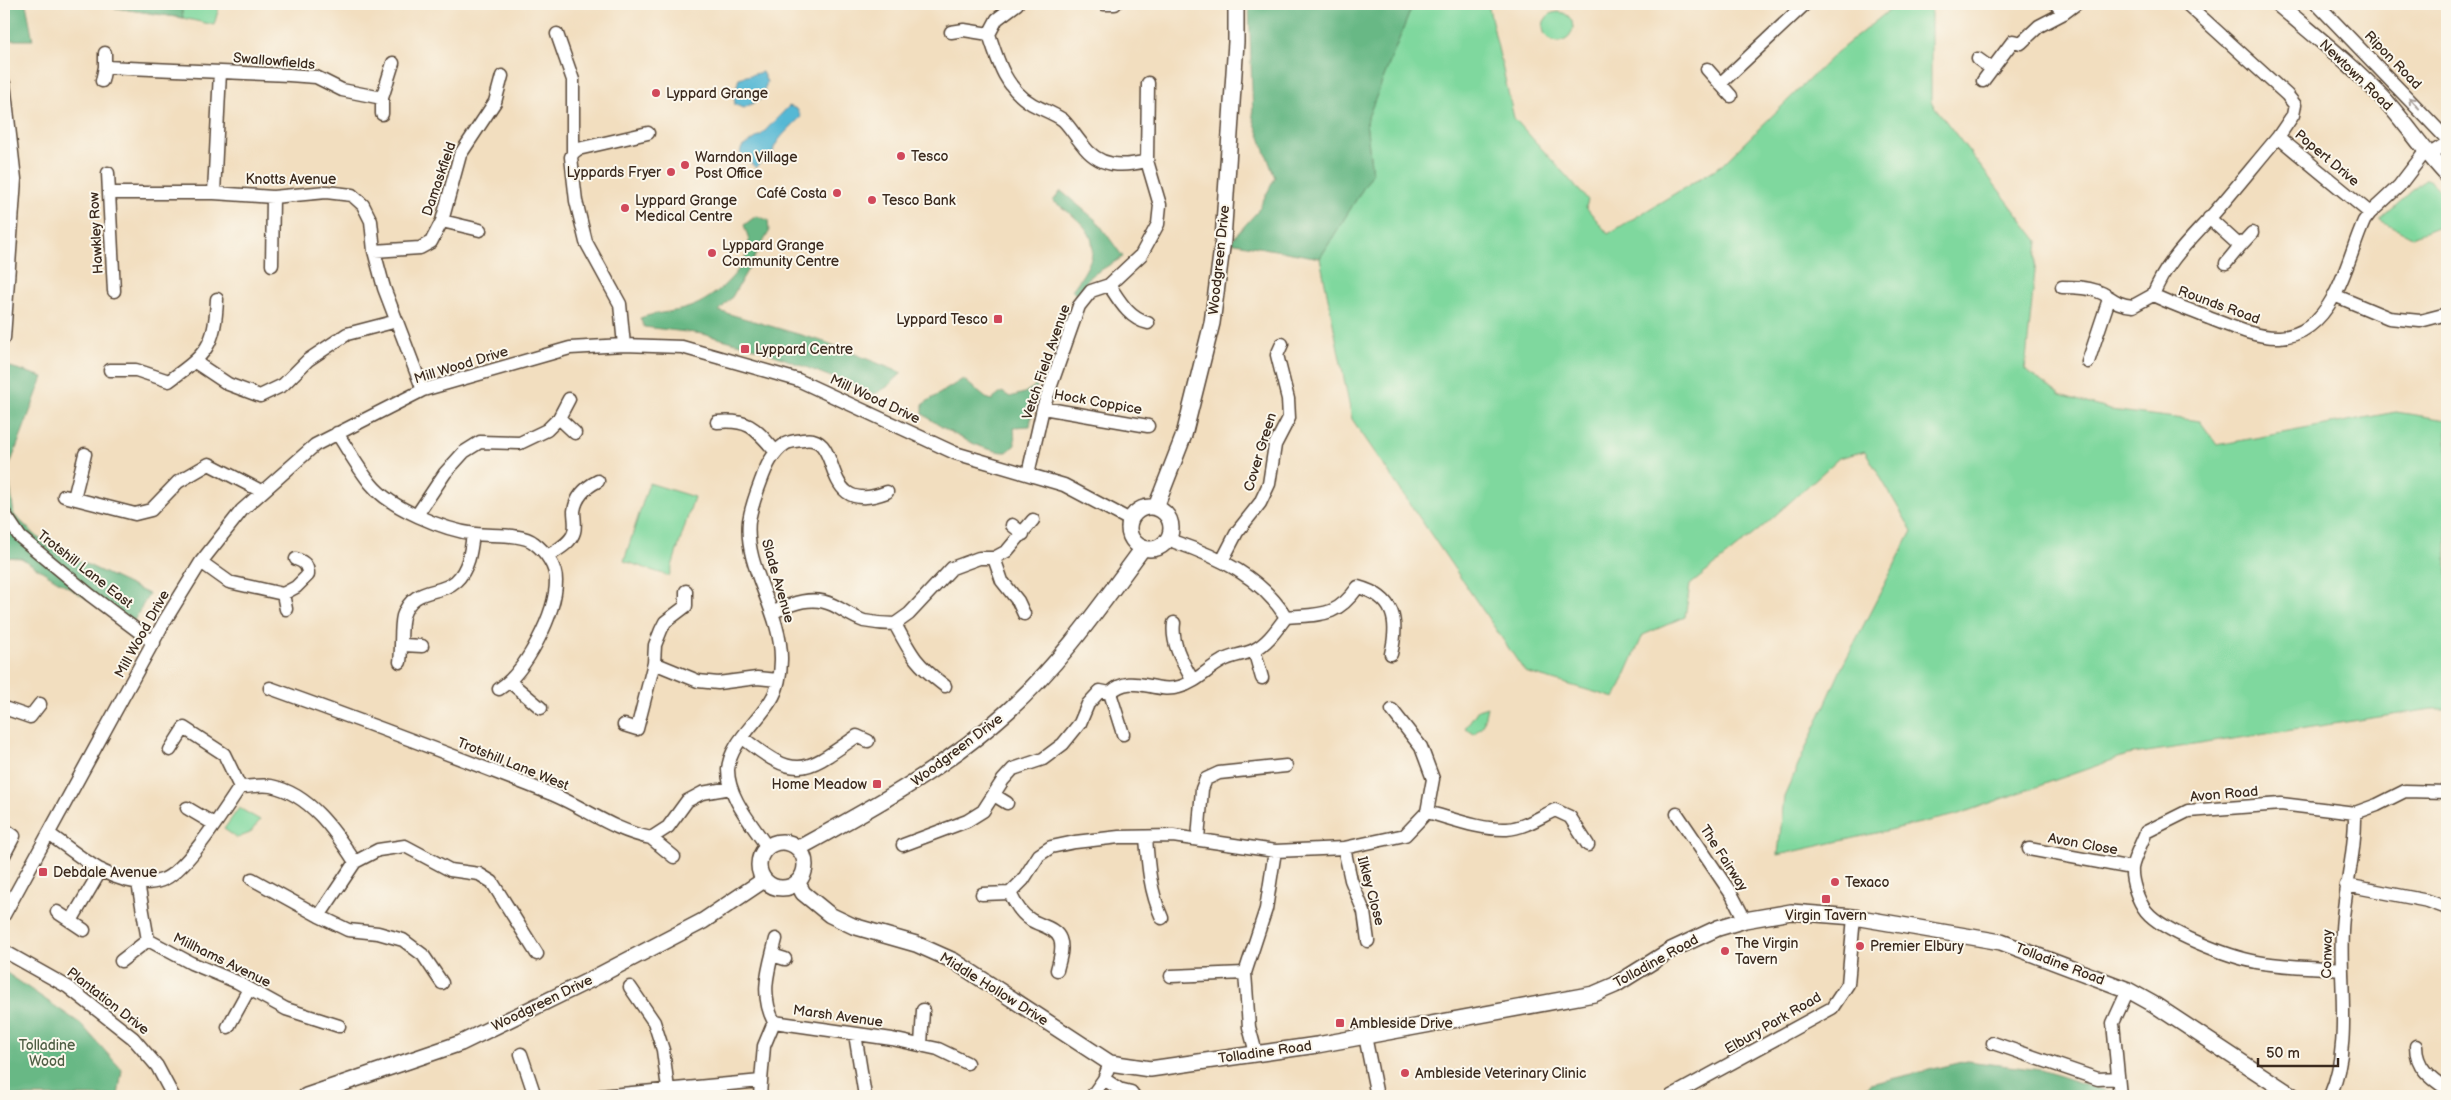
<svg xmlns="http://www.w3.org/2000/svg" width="2451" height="1100" font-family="'Balsamiq Sans',sans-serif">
	<rect width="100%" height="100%" fill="#fbf7ec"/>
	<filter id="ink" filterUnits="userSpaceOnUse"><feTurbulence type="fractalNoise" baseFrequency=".02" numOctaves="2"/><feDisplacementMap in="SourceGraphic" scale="10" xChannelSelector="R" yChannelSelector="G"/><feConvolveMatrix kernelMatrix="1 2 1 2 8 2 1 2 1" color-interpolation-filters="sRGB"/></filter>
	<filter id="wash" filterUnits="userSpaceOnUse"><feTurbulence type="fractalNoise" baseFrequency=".0096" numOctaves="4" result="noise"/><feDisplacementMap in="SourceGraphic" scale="20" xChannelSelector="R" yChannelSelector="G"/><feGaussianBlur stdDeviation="1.12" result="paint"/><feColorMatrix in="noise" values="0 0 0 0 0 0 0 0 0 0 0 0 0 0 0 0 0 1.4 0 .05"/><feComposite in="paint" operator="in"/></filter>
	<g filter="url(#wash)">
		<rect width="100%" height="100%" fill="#f2debf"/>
		<!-- green -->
		<path fill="#7fd89e" stroke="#5d815e" d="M90,4H220L214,25L183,18Z
			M1413,4H1488L1514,118L1588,200L1586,207L1608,234L1722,165L1836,53L1897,4H1931V102L2038,241L2025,370L2060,395L2110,410L2200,421L2217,445L2396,412L2447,420V709H2432L2127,755L1956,815L1778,855L1784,797L1842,667L1912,531L1865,451L1839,458L1760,529L1690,585L1685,617L1643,635L1615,698L1525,672L1352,419L1320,258L1372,174L1366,122Z
			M1543 27a15 15 0 1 1 30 0a15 15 0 1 1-30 0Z
			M2424,180H2429L2447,196V223L2412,237L2380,220Z
			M649,483L694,497L669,576L624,561Z
			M1487,707L1483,725L1474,734L1465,728L1478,710Z
			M239,808L260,820L250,833L237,838L224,829Z"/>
		<!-- forest -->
		<path fill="#67b885" stroke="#517152" d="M4,4H26L33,40H6Z
			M90,4H181L183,18Z
			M1249,4H1413L1366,122L1372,174L1320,258L1230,242L1257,212L1275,178L1253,118Z
			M1061,191L1097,221L1123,257L1089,277L1077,296L1072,290C1107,245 1095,230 1053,201Z
			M756,216L768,220L769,232L732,297L719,311L825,342L902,373L887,387L875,394L759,349L703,334L644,327L640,318C656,312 674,313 690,307C714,299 746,270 749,244C749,238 746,231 744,225Z
			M4,365L43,377L8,470L14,515L46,545L149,594L131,626L21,558L4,557Z
			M963,379L986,398L992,400L1002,392L1010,397L1024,393L1037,385L1030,426L1014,427L1015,445L1007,452C984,453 942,429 923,414V404Z
			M4,971L81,1024L122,1070L118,1096H4Z
			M1967,1061L2041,1070L2109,1092L2110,1096H1854L1870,1084Z"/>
		<!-- water -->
		<path fill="#55b8d4" stroke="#487179" d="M762,72L767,82L761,99L744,108L735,105L734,97L739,78Z
			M789,106L797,109L801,117C793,125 773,142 773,153L766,156L756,168L740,153L742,147L761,135Z"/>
	</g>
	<g filter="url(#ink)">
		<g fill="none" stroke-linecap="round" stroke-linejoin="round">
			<defs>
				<path id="minor" d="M1017,4L997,19L989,34C998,62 1006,89 1032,104C1043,110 1053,113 1063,120C1071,128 1075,136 1082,144C1099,168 1122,167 1147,161
					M1104,4H1115
					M2056,4L2064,13
					M2187,4L2287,95L2295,105L2293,115L2278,137
					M2317,4L2447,139
					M951,32L964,30L989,34
					M557,34L573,80V153L571,157L576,201L586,242L620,304L624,345
					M105,53V67
					M1978,59L1992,69
					M1707,69L1731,96
					M102,81L105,67L289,75L316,77L342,90L382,98
					M1983,81L2013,41L2021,43L2039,26L2064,13L2076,4
					M4,83L15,179L4,338
					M1721,83L1805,4
					M382,114V98L393,63
					M573,153L578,149L648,133
					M2428,155L2447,143
					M108,173L114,291
					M110,193H214L273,197L326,192L352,195L363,205L371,221L374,251L384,288L423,390
					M214,193L220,72
					M2209,218L2240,246L2252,233
					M442,221L480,230
					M374,251L420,248L431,242L442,221L460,155L495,102L502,76
					M2226,263L2240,246
					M272,265L273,197
					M1109,285C1119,300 1129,319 1148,323
					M2062,287C2074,287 2086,287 2097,291C2112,296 2112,304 2133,306L2153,295C2171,304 2190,310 2209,318C2260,338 2301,356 2334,296C2347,272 2353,246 2364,221L2370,213L2399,186L2425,152
					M2153,295C2165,264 2187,243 2209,219C2233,192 2255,164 2278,137L2370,213
					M2334,295L2389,318L2420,321L2447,314
					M195,362L228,384L260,396L283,385L308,360L347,334L397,321
					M2088,362L2109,299
					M110,370H136L169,381C206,354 215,347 217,299
					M1043,408L1148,426
					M559,418L575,433
					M717,422C749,419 755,428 775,451
					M337,433C348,450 358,468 371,484C390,508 444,530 475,534C491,536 522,533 534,543C546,552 556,566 556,581C556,613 526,672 499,689
					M1028,474L1043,408L1079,306L1091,291L1109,285L1141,255L1158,224L1160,205L1147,161L1148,83
					M64,496L135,514L151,510L178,482L209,464L261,491
					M74,498L85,454
					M4,513L20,537L90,595L154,643
					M417,515L445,473L464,452L480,442L520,443L547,430L559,418L569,399
					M1012,525L1023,534
					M1170,537L1175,542C1219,557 1261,577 1286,617
					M548,556C557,550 571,543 574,532C576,525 574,518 574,511C576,497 586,487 598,481
					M994,558L1002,581L1018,601L1024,614
					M1222,561L1237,532L1260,503L1269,484L1275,445L1289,418L1288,399L1277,355L1282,344
					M201,562L229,582L283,594L296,587L308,575C308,566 305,562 296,559
					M283,594L286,609
					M774,612C792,603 813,595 833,605C843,610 853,617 864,621C874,623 885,624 895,624L909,614L952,568L979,558H994L1007,551L1033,520
					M1286,617C1320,614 1336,618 1358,587C1395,597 1399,621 1391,654
					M1174,623C1171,644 1183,663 1193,681
					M895,624C912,656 916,664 945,686
					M403,645L422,646
					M1254,650L1262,678
					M400,662C402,648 400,628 403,616C413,586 439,596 456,581C469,569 471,550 473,534
					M654,663L698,681L718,683L757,678L778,680
					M510,682L541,708
					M270,688C365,722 460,758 554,795C587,809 614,831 651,838L668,827L687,801L702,793L731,788
					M1110,693L1123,734
					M4,708L30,717L40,704
					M624,725L637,729L654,663L655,645L661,630L665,622L686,606V591
					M743,738C797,781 804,773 857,736L868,741
					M170,750L184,728L224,754L240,787
					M994,795L1007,803
					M187,808L214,824
					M1427,812C1453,819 1481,830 1507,829C1524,828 1540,817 1555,810L1570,817L1588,845
					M1677,814L1732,895L1745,920
					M4,829L14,836L4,855
					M49,834C66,846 84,861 102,871C120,880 143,887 162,880C186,872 225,809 240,787C250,787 261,784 271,786C310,794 335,831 355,862L319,916L348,930L378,933L403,940L423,955L442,983
					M1146,837C1148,866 1150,891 1162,918
					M651,838L674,857
					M1198,839L1202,789L1206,779L1219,773L1286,766
					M903,845L967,821L983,811L1003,780L1013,769L1043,759L1063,744L1080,723L1088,704L1100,691L1110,693C1132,672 1153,694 1179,687C1196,683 1207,669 1222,661C1232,655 1244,655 1254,650C1268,643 1277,629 1286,617
					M767,847C753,825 728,798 728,770C729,744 758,722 771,700C778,690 781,672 781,660C782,611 744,569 749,521C751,508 756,494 761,481C766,467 772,453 785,444C790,441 797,441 803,440C846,432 816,519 887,492
					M1344,848L1351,880L1364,912L1368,941
					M2029,849L2132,868
					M355,862L378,850L405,846L450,870L479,874L492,882L537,954
					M252,879L319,916
					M138,883L148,940L191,963L237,982L286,1009L339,1026
					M2346,885L2428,901L2447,908
					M982,894L1010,893
					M57,912L84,930
					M4,915L164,622L201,562L242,510L315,445L423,390L570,348L624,345L682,347L798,380L955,453L1064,485L1130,520
					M71,921L101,870
					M4,951L68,987L133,1038L157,1066L173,1096
					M772,955L785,959
					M121,961L148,940
					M2341,969C2313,967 2285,967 2257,962C2230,957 2163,932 2146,911C2138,901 2131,881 2132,868C2134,857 2142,843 2146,832L2188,811L2281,804L2355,813L2377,805L2405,791L2447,792
					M1057,970C1059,961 1064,949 1060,939C1056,928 1041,926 1031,920C1021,914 1015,904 1010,893L1023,880L1039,855L1051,847L1075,842L1119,837L1173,836L1275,851L1344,848L1405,835L1427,812L1433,779L1421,747L1392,710
					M1171,976L1245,973
					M630,987L654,1022L663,1050L668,1089
					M774,1022C759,993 769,968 776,939
					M228,1027L249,989
					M855,1034L865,1096
					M1365,1036L1377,1096
					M1993,1043L2098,1079L2118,1078
					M921,1045L923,1010
					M2416,1046C2416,1067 2430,1078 2447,1089
					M1256,1053L1249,1027L1245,973L1266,909L1275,851
					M521,1054L535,1096
					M1104,1079L1119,1089L1131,1092L1134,1096
					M600,1096L761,1081L764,1046L774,1022L892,1039L938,1049L967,1063
					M760,1096L761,1081
					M1092,1096L1104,1079L1110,1063
					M1671,1096L1832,1008L1848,984L1854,917
					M2120,1096L2113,1023L2128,990
					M2330,1096C2352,1045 2339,984 2342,930C2344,890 2356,852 2355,813"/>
				<path id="major" d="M2278,4C2314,35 2351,64 2384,99C2406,123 2424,151 2447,175
					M1129 528a21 21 0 1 1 42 0a21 21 0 1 1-42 0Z
					M1156,507L1184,435L1212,323L1223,240L1236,42V4
					M759 865a23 23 0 1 1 46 0a23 23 0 1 1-46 0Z
					M799,848C872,808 945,768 1008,711C1060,664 1101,605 1143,548
					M798,883L803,893L830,915L853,926L916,944L954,961L1110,1063L1150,1069L1317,1045L1594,994L1615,985L1671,950L1718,928L1745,920L1791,912L1854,917L2001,942L2128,990L2155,1005L2293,1096
					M306,1096L461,1043L590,980L703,921L764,880"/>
			</defs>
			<!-- minor casing -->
			<use href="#minor" stroke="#564536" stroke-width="15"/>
			<!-- major casing -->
			<use href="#major" stroke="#564536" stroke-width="18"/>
			<!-- minor -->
			<use href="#minor" stroke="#fff" stroke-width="12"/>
			<!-- major -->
			<use href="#major" stroke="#fff" stroke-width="15"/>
		</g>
		<!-- one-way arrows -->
		<defs><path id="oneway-shaft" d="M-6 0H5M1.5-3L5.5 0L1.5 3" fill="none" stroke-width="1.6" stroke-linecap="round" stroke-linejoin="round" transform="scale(1.25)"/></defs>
		<use stroke="#a79f9a" href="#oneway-shaft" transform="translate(2414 103) rotate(-133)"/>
	</g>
	<!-- markers -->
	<g fill="#d1495b" stroke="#fbf7ec" stroke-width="2">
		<circle cx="656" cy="93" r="5"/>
		<circle cx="901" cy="156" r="5"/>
		<circle cx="685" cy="165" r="5"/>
		<circle cx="671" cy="172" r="5"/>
		<circle cx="837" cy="193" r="5"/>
		<circle cx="872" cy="200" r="5"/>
		<circle cx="625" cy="208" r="5"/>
		<circle cx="712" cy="253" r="5"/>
		<rect x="993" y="314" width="10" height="10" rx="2.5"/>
		<rect x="740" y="344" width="10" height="10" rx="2.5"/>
		<rect x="872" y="779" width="10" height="10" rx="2.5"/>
		<rect x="38" y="867" width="10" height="10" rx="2.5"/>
		<circle cx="1835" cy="882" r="5"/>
		<rect x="1821" y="894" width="10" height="10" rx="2.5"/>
		<circle cx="1860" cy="946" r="5"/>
		<circle cx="1725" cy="951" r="5"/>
		<rect x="1335" y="1018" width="10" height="10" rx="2.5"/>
		<circle cx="1405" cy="1073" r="5"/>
	</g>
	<g text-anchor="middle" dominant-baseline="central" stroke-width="4" stroke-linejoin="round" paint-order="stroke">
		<!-- street labels -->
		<g font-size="14" fill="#3b2a1e" stroke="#fbf7ec">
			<text transform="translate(2393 60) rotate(46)">Ripon Road</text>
			<text transform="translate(274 61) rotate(5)">Swallowfields</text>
			<text transform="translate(2356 75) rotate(44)">Newtown Road</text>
			<text transform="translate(2327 158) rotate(40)">Popert Drive</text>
			<text x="291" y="179">Knotts Avenue</text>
			<text transform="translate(439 179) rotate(-71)">Damaskfield</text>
			<text transform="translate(96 233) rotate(-93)">Hawkley Row</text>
			<text transform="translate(1219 260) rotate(-84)">Woodgreen Drive</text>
			<text transform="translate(2219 305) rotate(20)">Rounds Road</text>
			<text transform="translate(1046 362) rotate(-71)">Vetch Field Avenue</text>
			<text transform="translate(461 365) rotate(-17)">Mill Wood Drive</text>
			<text transform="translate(875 399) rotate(25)">Mill Wood Drive</text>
			<text transform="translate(1098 402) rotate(10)">Hock Coppice</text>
			<text transform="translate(1260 452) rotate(-73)">Cover Green</text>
			<text transform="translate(85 569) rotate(38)">Trotshill Lane East</text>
			<text transform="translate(778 581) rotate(74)">Slade Avenue</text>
			<text transform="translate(142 634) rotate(-61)">Mill Wood Drive</text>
			<text transform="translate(957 750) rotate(-37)">Woodgreen Drive</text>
			<text transform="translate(513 764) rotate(22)">Trotshill Lane West</text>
			<text transform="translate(2224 794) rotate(-5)">Avon Road</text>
			<text transform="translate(2083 844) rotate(10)">Avon Close</text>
			<text transform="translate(1724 858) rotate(57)">The Fairway</text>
			<text transform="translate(1371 891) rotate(75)">Ilkley Close</text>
			<text transform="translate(2327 954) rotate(-89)">Conway</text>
			<text transform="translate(222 960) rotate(26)">Millhams Avenue</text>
			<text transform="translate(1656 961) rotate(-29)">Tolladine Road</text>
			<text transform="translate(2060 964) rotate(21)">Tolladine Road</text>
			<text transform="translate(994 989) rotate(32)">Middle Hollow Drive</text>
			<text transform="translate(108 1001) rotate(38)">Plantation Drive</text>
			<text transform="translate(542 1003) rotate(-26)">Woodgreen Drive</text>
			<text transform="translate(838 1016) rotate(8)">Marsh Avenue</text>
			<text transform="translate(1773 1023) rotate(-30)">Elbury Park Road</text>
			<text transform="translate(1265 1052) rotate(-8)">Tolladine Road</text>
		</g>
		<!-- poi labels -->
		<g font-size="14" fill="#3b2a1e" stroke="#fbf7ec" text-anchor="start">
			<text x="666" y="93">Lyppard Grange</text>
			<text x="911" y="156">Tesco</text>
			<text x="695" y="157">Warndon Village<tspan x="695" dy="16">Post Office</tspan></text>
			<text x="661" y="172" text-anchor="end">Lyppards Fryer</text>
			<text x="827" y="193" text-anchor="end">Café Costa</text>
			<text x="635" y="200">Lyppard Grange<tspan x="635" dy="16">Medical Centre</tspan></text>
			<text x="882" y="200">Tesco Bank</text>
			<text x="722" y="245">Lyppard Grange<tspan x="722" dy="16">Community Centre</tspan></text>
			<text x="988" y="319" text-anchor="end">Lyppard Tesco</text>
			<text x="755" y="349">Lyppard Centre</text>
			<text x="867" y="784" text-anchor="end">Home Meadow</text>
			<text x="53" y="872">Debdale Avenue</text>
			<text x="1845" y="882">Texaco</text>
			<text x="1826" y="915" text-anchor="middle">Virgin Tavern</text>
			<text x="1735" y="943">The Virgin<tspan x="1735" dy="16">Tavern</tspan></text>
			<text x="1870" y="946">Premier Elbury</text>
			<text x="1350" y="1023">Ambleside Drive</text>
			<text x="1415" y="1073">Ambleside Veterinary Clinic</text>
		</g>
		<!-- park labels -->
		<g font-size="14" fill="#4f5e44" stroke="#fbf7ec">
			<text x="47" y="1045">Tolladine<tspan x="47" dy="16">Wood</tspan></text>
		</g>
	</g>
	<!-- margin -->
	<rect width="2451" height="1100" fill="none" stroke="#fbf7ec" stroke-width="20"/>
	<!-- scale -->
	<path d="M2258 1058v8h80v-8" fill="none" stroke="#3b2a1e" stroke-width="2.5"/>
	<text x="2266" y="1058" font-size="15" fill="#3b2a1e" stroke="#fbf7ec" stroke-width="4" paint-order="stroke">50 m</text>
</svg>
